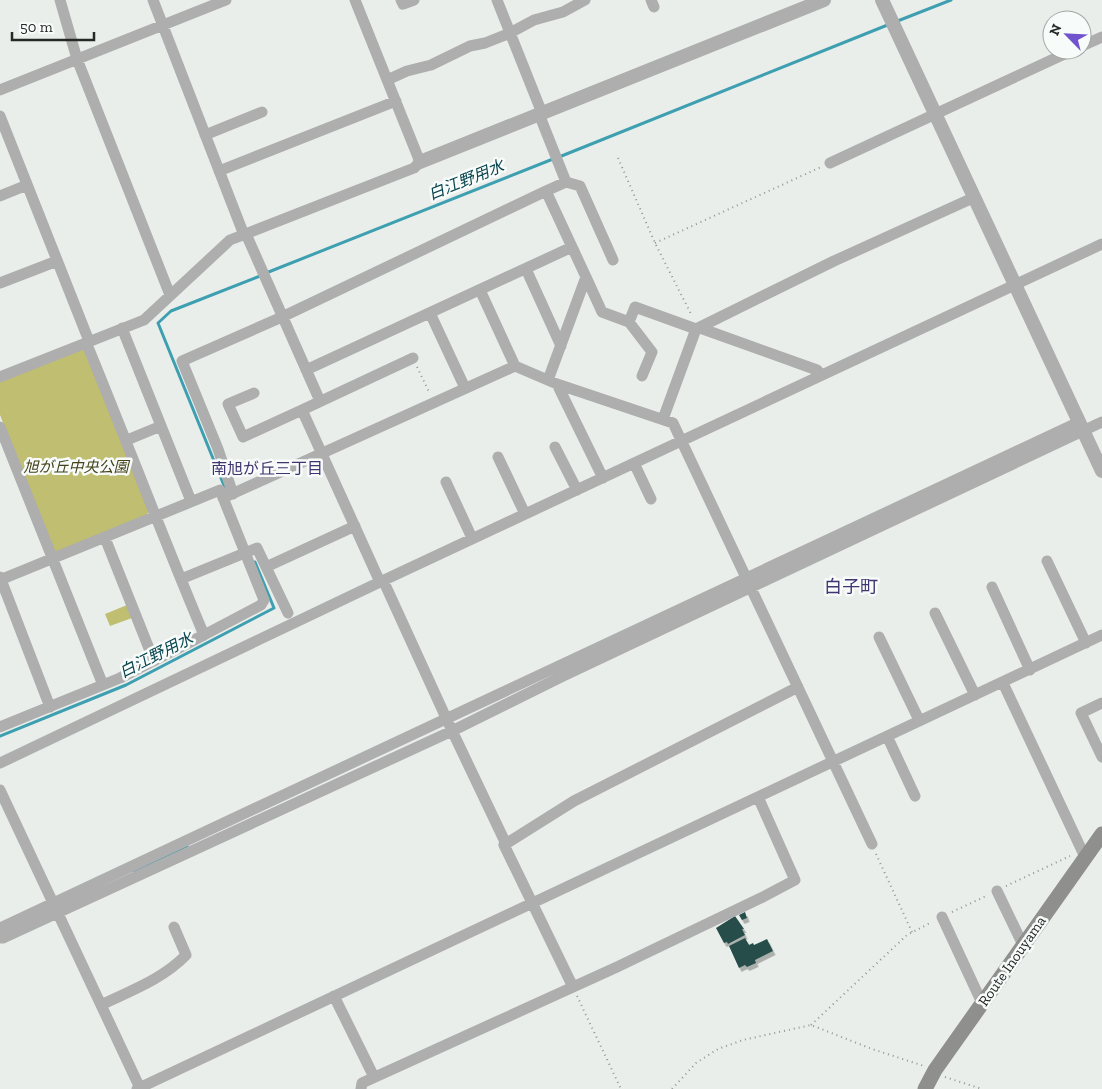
<svg xmlns="http://www.w3.org/2000/svg" width="1102" height="1089" font-family="'Zilla Slab','Noto Sans JP',serif">
	<defs>
		<filter id="shadow"><feDropShadow dx="2.5" dy="4" stdDeviation="0" flood-color="#0004"/></filter>
	</defs>
	<rect width="100%" height="100%" fill="#eaeeeb"/>
	<!-- green -->
	<path fill="#c0be71" d="M82,348L86,351L150,511L145,517L58,552L53,550L0,415V380Z
		M127,605L132,618L110,626L105,614Z"/>
	<g fill="none" stroke-linecap="round" stroke-linejoin="round">
		<!-- stream -->
		<path stroke="#3e9fb1" stroke-width="3" d="M895,22L951,0
			M559,157L890,24
			M266,273L553,159
			M225,488L158,323L171,311L260,276
			M0,736L126,685L274,608L255,562
			M134,871L187,846"/>
	</g>
	<!-- building -->
	<path fill="#254d48" filter="url(#shadow)" d="M745,912L747,918L742,920L739,915Z
		M735,916L744,929H742L745,935L728,944L727,942L724,943L716,928Z
		M745,938L749,945L753,943L754,945L767,939L773,951L755,960L756,963L747,967L745,965L739,968L729,946Z"/>
	<g fill="none" stroke-linecap="round" stroke-linejoin="round">
		<!-- path -->
		<path stroke="#929593" stroke-width="2" stroke-dasharray="1 4" stroke-linecap="butt" d="M618,158L655,243L691,314
			M655,243L821,167
			M417,367L429,392
			M876,854L912,932
			M1006,886L1070,856
			M952,912L986,896
			M577,996L621,1089
			M811,1025L907,935L932,922
			M945,1077L982,1089
			M672,1089L696,1063L718,1049L743,1040L811,1025L872,1049L924,1066"/>
		<!-- minor -->
		<path stroke="#adaead" stroke-width="11" d="M60,0L77,59L170,295
			M153,0L244,235
			M401,0L403,4L414,0
			M497,0L542,113
			M651,0L654,7
			M1082,46L1102,37
			M387,80L407,71L431,65L470,46L485,43L510,33L534,20L563,12L585,0
			M0,90L226,0
			M539,114L566,182L546,191
			M0,116L89,341
			M205,135L262,112
			M830,163L1073,50
			M219,171L396,101
			M566,182L580,186L613,260
			M0,196L27,185
			M246,234L320,401
			M526,269L561,346
			M586,277L602,312L629,322L652,352L642,376
			M0,283L57,261
			M480,290L515,366
			M430,313L465,388
			M629,322L635,307L696,329
			M122,328L191,501
			M700,328L817,370L821,375
			M306,370L572,247
			M0,377L144,320L230,240L414,168L420,162L355,0
			M557,384L603,478
			M254,393L228,404L243,437L302,410
			M663,419L696,329L834,261L975,197
			M0,427L103,685
			M127,440L161,426
			M555,447L577,490
			M498,457L525,514
			M634,463L651,499
			M446,482L472,538
			M233,494L218,449L182,361L282,317L546,191L586,277L548,380
			M223,498L515,366L557,384L673,423L872,844
			M105,538L154,661
			M1047,561L1086,643
			M266,567L288,613
			M0,577L50,707
			M181,579L257,548L266,567L355,526
			M0,580L220,490L264,600L261,605L204,635
			M383,580L447,720L506,844
			M380,582L302,410L413,358
			M992,587L1030,670
			M935,613L975,695
			M879,637L919,720
			M1003,683L1085,857
			M1102,703L1081,713L1102,757
			M0,727L120,678L204,635C163,538 126,439 86,342
			M887,736L915,796
			M0,763L380,582L1102,244
			M0,790L140,1088
			M997,891L1023,945
			M942,917L982,1003
			M0,928L1079,422
			M0,938H3L452,731L563,676L1102,422
			M573,987L504,845L574,801L798,687
			M334,996L374,1077
			M101,1005C130,991 163,979 186,955L174,927
			M137,1089L1102,635
			M361,1089L362,1083L617,967L763,897L795,880L758,797"/>
		<!-- tertiary -->
		<path stroke="#adaead" stroke-width="14" d="M882,0L1102,471
			M420,162L824,0"/>
		<!-- secondary -->
		<path stroke="#8f908e" stroke-width="15" d="M925,1089L935,1070L1102,834"/>
	</g>
	<g text-anchor="middle" dominant-baseline="central" stroke-width="5" stroke-linejoin="round" paint-order="stroke">
		<!-- park labels -->
		<g font-size="15" font-style="italic" fill="#44431b" stroke="#f7fbf9">
			<text x="76" y="467">旭が丘中央公園</text>
		</g>
		<!-- street labels -->
		<g font-size="15" fill="#262827" stroke="#f7fbf9">
			<text transform="translate(1012 961) rotate(-55)">Route Inouyama</text>
		</g>
		<!-- water labels -->
		<g font-size="16" font-style="italic" fill="#06434d" stroke="#f7fbf9">
			<text transform="translate(466 180) rotate(-22)">白江野用水</text>
			<text transform="translate(156 655) rotate(-27)">白江野用水</text>
		</g>
		<!-- neighbourhood labels -->
		<g font-size="16" fill="#413470" stroke="#f7fbf9">
			<text x="267" y="468">南旭が丘三丁目</text>
		</g>
		<!-- quarter labels -->
		<g font-size="18" fill="#413470" stroke="#f7fbf9">
			<text x="851" y="587">白子町</text>
		</g>
	</g>
	<!-- north arrow -->
	<g transform="translate(1067 35) rotate(294)"><circle r="24" fill="#f7fbf9" stroke="#a3a7a5"/>
	<path d="M0-4L9 19L0 12L-9 19Z" fill="#7153cd"/>
	<text y="-8" font-size="14" font-weight="bold" text-anchor="middle" fill="#262827">N</text>
	</g>
	<!-- scale -->
	<path d="M12 32v8h82v-8" fill="none" stroke="#262827" stroke-width="2.5"/>
	<text x="20" y="32" font-size="15" fill="#262827" stroke="#f7fbf9" stroke-width="4" paint-order="stroke">50 m</text>
</svg>
